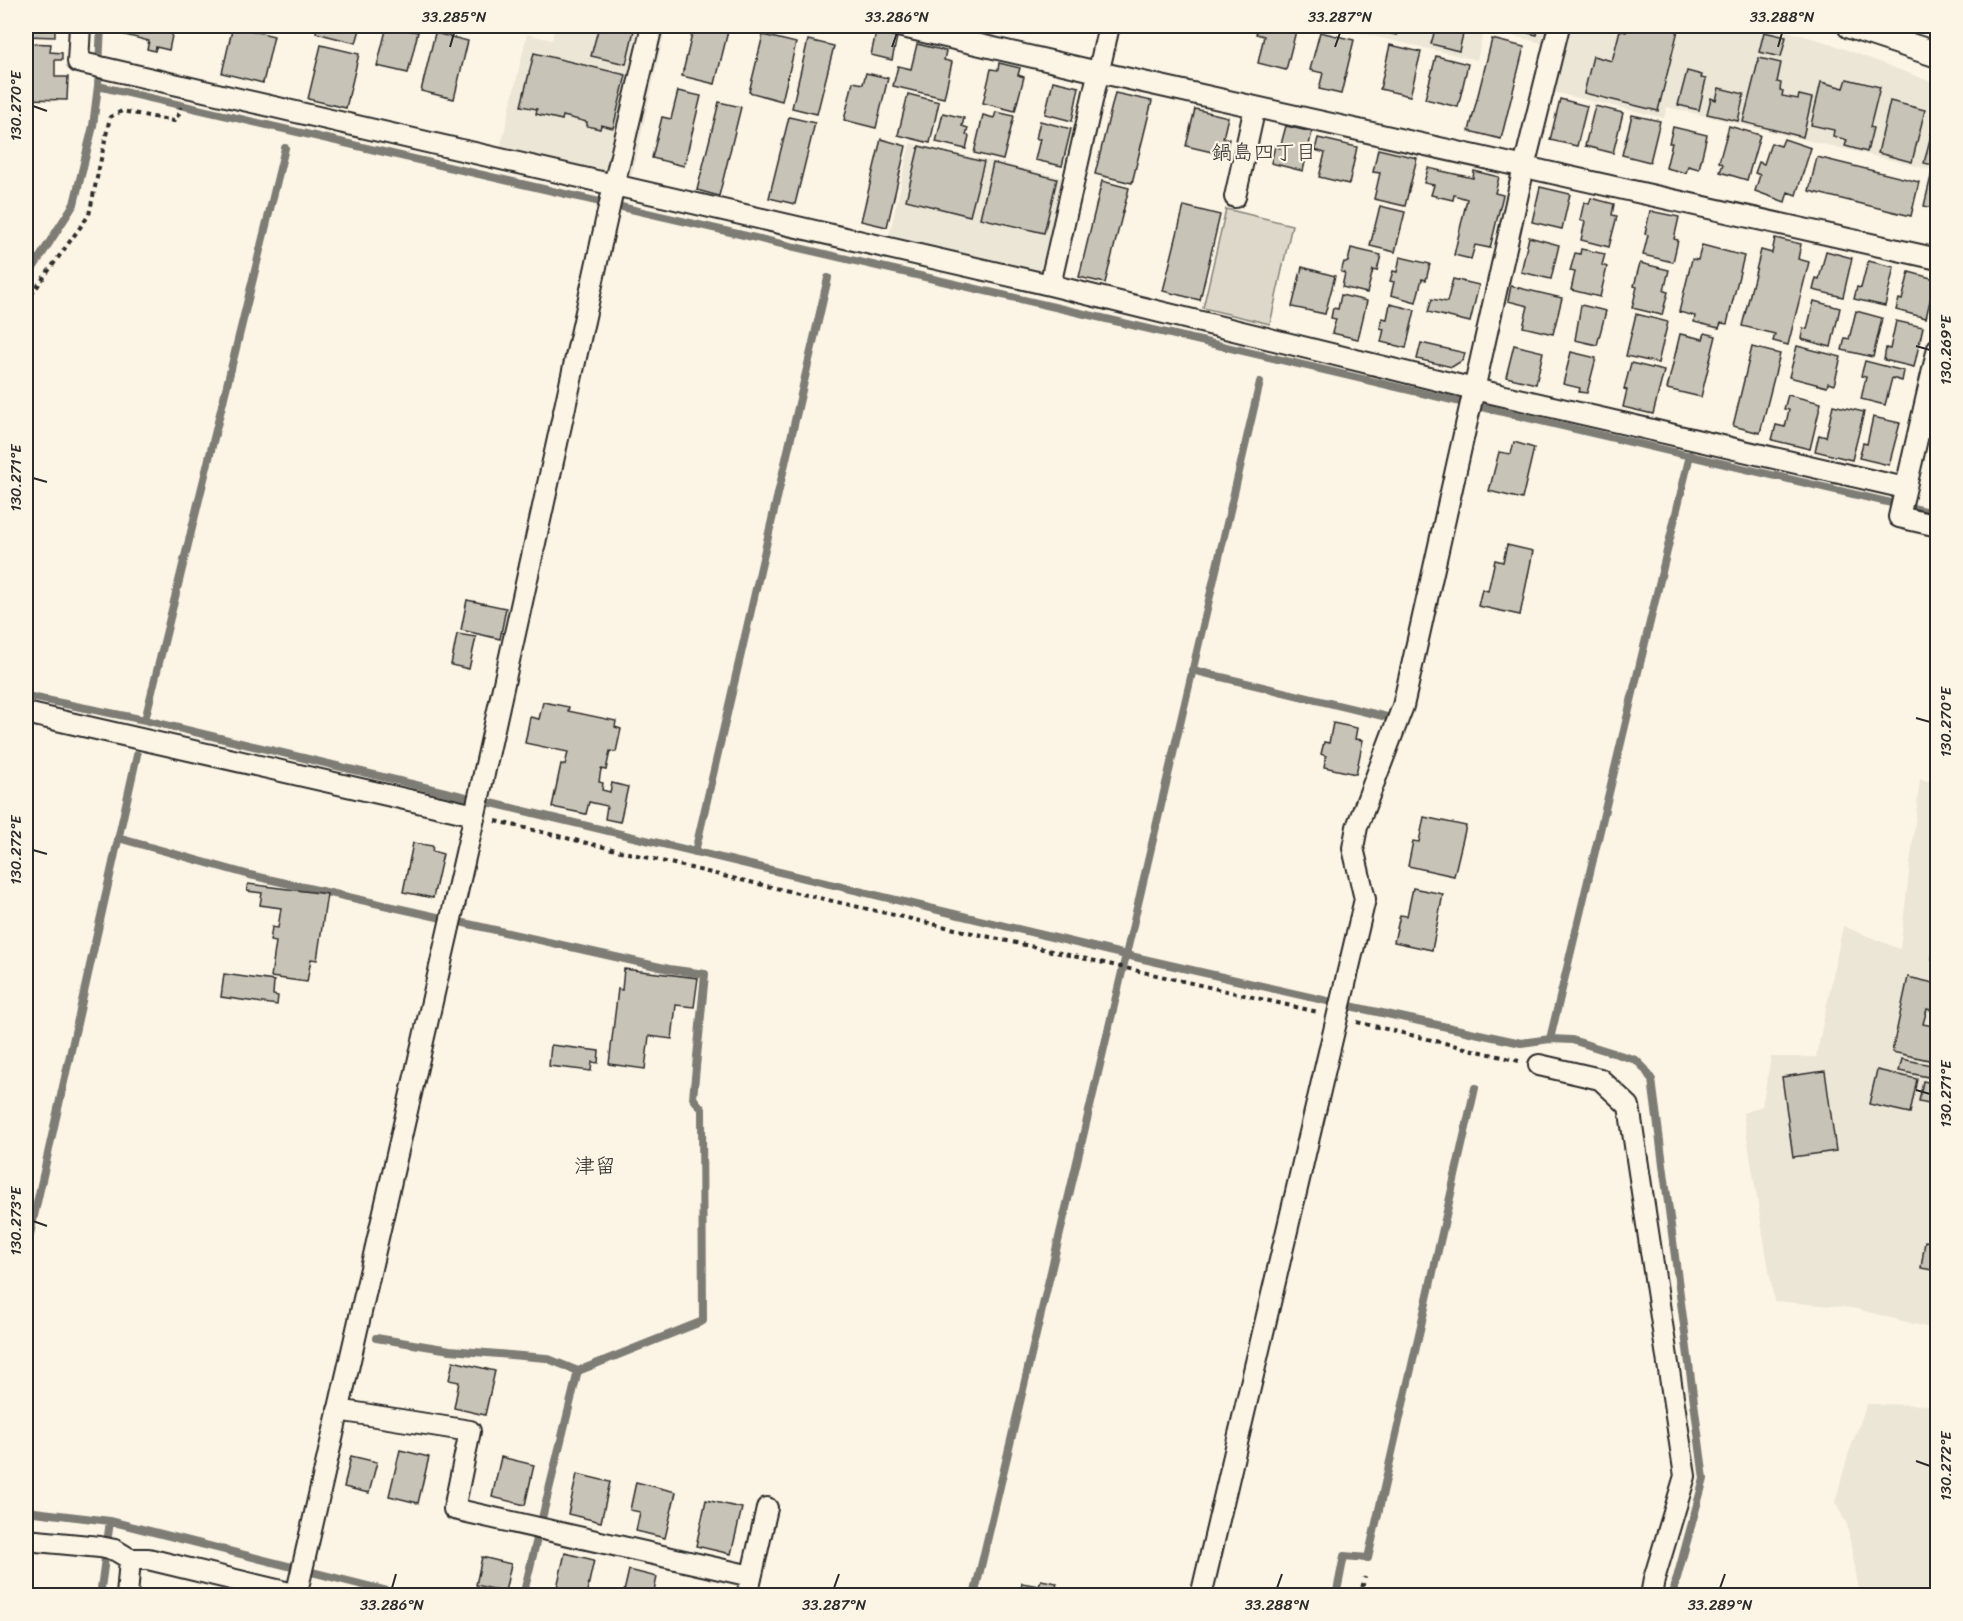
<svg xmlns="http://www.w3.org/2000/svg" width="1963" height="1621" font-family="Sriracha,'Klee One',sans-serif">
	<rect width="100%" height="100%" fill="#fcf5e5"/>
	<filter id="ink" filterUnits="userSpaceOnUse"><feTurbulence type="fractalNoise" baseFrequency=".0167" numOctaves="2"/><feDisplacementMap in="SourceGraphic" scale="12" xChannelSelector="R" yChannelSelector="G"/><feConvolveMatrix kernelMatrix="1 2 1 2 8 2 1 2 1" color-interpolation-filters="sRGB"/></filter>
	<g filter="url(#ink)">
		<!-- built -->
		<path fill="#ece6d7" d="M555,26H666L631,179L500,150L527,34L552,40Z
			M945,26H983L981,34Z
			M1330,26H1770L1829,43L1937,84V171L1667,107L1664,118L1548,91L1558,47L1484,29L1477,60Z
			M910,143L1065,178L1043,272L889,237Z
			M1920,779L1937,783V1330L1853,1308L1774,1301L1743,1113L1762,1106L1771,1057H1816L1843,926L1900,949Z
			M1867,1404L1937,1405V1595H1858L1859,1590L1847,1525L1835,1502L1849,1452Z"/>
		<!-- green -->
		<path fill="#ded8ca" stroke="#84827a" stroke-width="1.5" d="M1226,209L1292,225L1270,324L1203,308Z"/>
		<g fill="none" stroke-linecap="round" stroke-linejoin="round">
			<!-- stream -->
			<path stroke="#7d7b74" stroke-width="8" d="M98,86L1115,321L1938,514
				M26,279L74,204L93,126L98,86L101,26
				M1192,670L1387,717
				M26,696L145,720L1126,955L1345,1005L1521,1043L1550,1039L1572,1040L1636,1060L1645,1069L1652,1080L1704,1479L1672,1596
				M145,720L285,148
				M118,838L250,875L669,969L705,974L693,1098L702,1109L703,1321L578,1371L523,1596
				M695,852L828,278
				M1550,1039L1690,455
				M26,1252L137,755
				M376,1338L450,1350L546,1358L578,1371
				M26,1511L110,1521L100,1596
				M110,1521L407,1596
				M974,1596L1126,955L1260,382
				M1336,1596L1344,1556L1368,1558L1475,1088"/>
		</g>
		<!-- building -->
		<path fill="#c8c3b7" stroke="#2b2b2b" stroke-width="1.5" d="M26,26H55V37L26,36Z
			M127,26H174L169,50L156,47L155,51L147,49L149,41L125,35Z
			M233,26L274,36L263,83L222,73Z
			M317,26H361L356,43L316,33Z
			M387,26L418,32L408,73L377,66Z
			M599,26H635L626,64L591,56Z
			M694,26L729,27L715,84L682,76Z
			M1258,26H1290L1297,27L1286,70L1258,63L1264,36L1256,34Z
			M1370,26H1399L1397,35L1369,29Z
			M1436,26H1465L1459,51L1431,44Z
			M1500,26H1539L1537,35Z
			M1628,26H1679L1658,111L1584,93L1593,56L1612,61L1620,30L1626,32Z
			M876,32L897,37L892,60L871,55Z
			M1320,32L1354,40L1341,94L1319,89L1323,73L1310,70Z
			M1764,32L1786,37L1781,57L1759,52Z
			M435,33L468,41L454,99L421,91Z
			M763,35L796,43L782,101L749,92Z
			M1492,39L1524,47L1501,139L1469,131Z
			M808,40L834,46L817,114L792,108Z
			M26,43L51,44L50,52L62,53V60H55V77H68L67,100L26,99Z
			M917,44L946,51L944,60L952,62L944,98L893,86L898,66L911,69Z
			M321,45L359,54L346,108L308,99Z
			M1390,45L1421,52L1410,96L1380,89Z
			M534,53L626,75L613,128L601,125L600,129L587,126V122L563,116L562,120L536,114L537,109L521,106Z
			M1436,56L1468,64L1458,107L1425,99Z
			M1759,58L1781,63L1777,82L1781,83L1780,90L1783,91L1782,96L1798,99L1799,95L1812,98L1803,137L1743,122Z
			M999,63L1020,68L1018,75L1024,77L1015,111L983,103L991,69L998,70Z
			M1687,71L1702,75L1701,78L1706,79L1699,110L1678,105Z
			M866,73L888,78L876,128L844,120L853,82L863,84Z
			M1847,79L1880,87L1870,127L1873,128L1867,152L1845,146L1847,140L1833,136L1834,130L1811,125L1821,82L1844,88Z
			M1053,81L1079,87L1072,121L1045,114Z
			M1719,88L1744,94L1738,121L1707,114L1711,98L1716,100Z
			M678,91L701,96L684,166L652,158L662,117L671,119Z
			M1115,93L1152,101L1132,183L1095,174Z
			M908,94L939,102L930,143L898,135Z
			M1560,99L1587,106L1577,146L1550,140Z
			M1890,101L1925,110L1912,162L1878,153Z
			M719,102L741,107L719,196L697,190Z
			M1595,106L1623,113L1613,153L1585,146Z
			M1938,107V166L1924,163Z
			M1195,109L1228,117L1223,138L1229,139L1225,155L1186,146Z
			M996,112L1014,116L1003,160L974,153L983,115L994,118Z
			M943,113L964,118L962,126L968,128L966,135L969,136L966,149L936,142Z
			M1632,115L1660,121L1650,162L1622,155Z
			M789,117L815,123L795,204L769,198Z
			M1040,121L1071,129L1062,166L1035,160L1040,139H1036Z
			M1286,126L1312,132L1303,171L1271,163L1275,146L1280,148Z
			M1729,126L1760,135L1747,180L1720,172L1723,164L1719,162Z
			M1673,127L1707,135L1699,169L1688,166L1686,173L1666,168L1672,143H1669Z
			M1318,138L1357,147L1349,184L1319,177L1325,153L1315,150Z
			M881,139L906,146L887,227L861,221Z
			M1784,139L1811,148L1796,195L1788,192L1785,202L1755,191L1760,175L1755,173L1759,162L1764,164L1771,143L1781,146Z
			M919,146L984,162L970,216L906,200Z
			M1378,149L1417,158L1405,206L1374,199L1380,173L1373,172Z
			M1817,157L1919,182L1911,216L1809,191Z
			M993,163L1057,179L1044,233L980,218Z
			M1428,168L1473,178L1474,171L1499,177L1495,193L1503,195L1490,248L1475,245L1471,259L1454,255L1467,199L1454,195L1453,200L1431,195L1434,185L1424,183Z
			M1932,172L1938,174V209L1924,206Z
			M1102,181L1129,188L1105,283L1079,277Z
			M1540,187L1570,194L1562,229L1532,222Z
			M1591,198L1614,204L1612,215L1617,216L1609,247L1581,240L1585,222L1580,220L1584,202L1589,204Z
			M1184,206L1220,215L1200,300L1163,291Z
			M1380,206L1405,212L1395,252L1370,246Z
			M1650,211L1679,217L1674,239L1678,240L1673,262L1643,255L1648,235L1645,234Z
			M1529,237L1559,245L1551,279L1521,272Z
			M1775,238L1801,244L1798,259L1809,262L1788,345L1773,341L1775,334L1742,326L1761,250L1772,253Z
			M1702,245L1744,256L1727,324L1721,323L1719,328L1694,322L1695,316L1679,312L1692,259L1698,260Z
			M1351,248L1381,255L1377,271L1373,270L1367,293L1342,287L1345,273L1341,272L1344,262H1348Z
			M1581,249L1605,254L1602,265L1607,267L1600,297L1571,290L1575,272L1570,271L1575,253L1580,254Z
			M1826,251L1852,258L1843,297L1813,290L1816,278L1819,279Z
			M1400,257L1430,264L1426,280L1422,279L1416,302L1391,295L1394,282L1390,281L1393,271L1397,272Z
			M1868,261L1894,267L1885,306L1854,299L1857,287L1861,288Z
			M1640,263L1669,270L1664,291L1668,292L1662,315L1632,308L1637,287L1634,286Z
			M1302,267L1335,276L1325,314L1292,307Z
			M1909,272L1935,279L1926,318L1896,310L1899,299L1902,300Z
			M1453,279L1479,285L1470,322L1428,312L1432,299L1447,302Z
			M1511,286L1562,298L1553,334L1523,327L1528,306L1508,301Z
			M1341,295L1367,301L1358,339L1332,333L1336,319L1331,318L1333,308L1338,309Z
			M1814,301L1840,308L1831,347L1801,339L1803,328L1807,329Z
			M1390,304L1415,310L1406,348L1381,342L1384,329L1380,328L1382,318L1387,319Z
			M1581,305L1606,311L1597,345L1575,340Z
			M1856,311L1882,318L1873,357L1842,350L1845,338L1849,339Z
			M1636,314L1668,322L1658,363L1626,356Z
			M1896,321L1923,327L1914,367L1884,360L1886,348L1890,349Z
			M1705,333L1716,336L1701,397L1667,389L1680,334L1703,339Z
			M1421,343L1465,353L1463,360L1452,367L1417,359Z
			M1514,345L1543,352L1536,384L1506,377Z
			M1797,346L1841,357L1834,385L1828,383L1827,387L1789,377Z
			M1752,347L1780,354L1760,433L1733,426Z
			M1571,352L1596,358L1587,393L1579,392L1580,388L1563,384Z
			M1865,361L1904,371L1902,381L1892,378L1885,405L1861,399L1866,377L1861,376Z
			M1631,363L1664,371L1653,414L1623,407L1627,390L1624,389Z
			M1788,395L1821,403L1810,449L1772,440L1776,425L1785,427L1789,410L1784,409Z
			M1833,405L1864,412L1852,460L1815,451L1819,435L1826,437Z
			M1873,417L1900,423L1889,465L1859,458L1863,443L1867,444Z
			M1514,442L1534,448L1522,499L1489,491L1499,452L1511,454Z
			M1938,483V504L1933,503Z
			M1507,545L1533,551L1520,615L1478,606L1482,589L1488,591L1495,560L1503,562Z
			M467,600L506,608L500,639L461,630Z
			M457,634L476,637L469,669L451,665Z
			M543,702L569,707L568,711L616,721L615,727L621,729L616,752L610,751L606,770L601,769L599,782L603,783L602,790L610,792L612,783L628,787L620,822L605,819L607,806L589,802L586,814L552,807L561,764L565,765L568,752L525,743L530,717L539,719Z
			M1333,723L1357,728L1355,739L1363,740L1356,774L1324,767L1326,756L1321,754L1324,742L1329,743Z
			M1424,817L1466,826L1454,876L1408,866L1413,841L1419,842Z
			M413,843L433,846L432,851L443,854L433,898L403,892Z
			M248,884L327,894L317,960L311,959L307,982L271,977L276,942L270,941L272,927L278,928L281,908L260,905L262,893L247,891Z
			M1413,888L1443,894L1432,950L1394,942L1400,915L1407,916Z
			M1938,918V959H1932Z
			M624,969L698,978L694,1007L676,1005L672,1039L649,1036L645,1069L609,1064L618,989L622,990Z
			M224,974L274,981L273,995L278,996L277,1005L221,997Z
			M1908,977L1938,984V1012L1927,1009L1923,1024L1937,1027L1929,1060L1892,1052Z
			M551,1045L599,1051L598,1063L592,1062L591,1071L549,1066Z
			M1902,1059L1931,1065L1928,1077L1899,1071Z
			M1877,1070L1917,1079L1910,1113L1869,1104Z
			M1825,1071L1836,1151L1793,1157L1782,1077Z
			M1923,1081L1938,1084V1105L1919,1101Z
			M1934,1231H1938V1271L1921,1268L1925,1241L1933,1242Z
			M1938,1282V1308H1934Z
			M453,1361L495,1371L485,1415L454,1408L459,1382L449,1380Z
			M400,1450L429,1457L418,1503L389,1496Z
			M351,1456L377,1462L369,1493L344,1487Z
			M501,1457L534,1465L525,1505L492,1497Z
			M577,1474L610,1482L601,1522L568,1514Z
			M636,1482L676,1492L665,1538L636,1531L640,1512L630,1510Z
			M706,1500L742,1508L731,1554L696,1546Z
			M565,1553L594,1560L586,1596H555Z
			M482,1557L511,1564L505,1592L476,1585Z
			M629,1570L657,1577L653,1596H623Z
			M1041,1580L1057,1583L1054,1596H1020L1022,1583L1039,1586Z"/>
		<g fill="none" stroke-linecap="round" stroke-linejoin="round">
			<defs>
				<path id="minor" d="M80,26L78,62L1050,285L1474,389L1905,488
					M898,26L1098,72L1938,259
					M1235,197L1255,107
					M1050,285L1109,26
					M1938,348L1899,517L1938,526
					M26,713L475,815
					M1539,1065L1600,1079L1629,1106L1685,1476L1654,1579L1651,1596
					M338,1410L470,1431L454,1509L751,1576
					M26,1540L100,1547L115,1550L130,1559H148L302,1596
					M127,1596L130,1559
					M296,1596L480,792L614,185L652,26
					M747,1596L767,1508
					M1201,1596L1365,899L1353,848L1357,827L1403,706L1524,167L1559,26"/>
				<path id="tertiary" d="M1850,26L1938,55"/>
			</defs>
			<!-- minor casing -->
			<use href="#minor" stroke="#2b2b2b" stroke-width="24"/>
			<!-- tertiary casing -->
			<use href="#tertiary" stroke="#2b2b2b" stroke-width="28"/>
			<!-- path -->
			<path stroke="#2b2b2b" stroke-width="4" stroke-dasharray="4.5 4.5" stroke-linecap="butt" d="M26,302L89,215L110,117L122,111L174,121L179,114L181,107
				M496,821L732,878L1318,1012
				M1357,1022L1519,1061
				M1360,1596L1365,1577"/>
			<!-- minor -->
			<use href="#minor" stroke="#fcf5e5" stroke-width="20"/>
			<!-- tertiary -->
			<use href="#tertiary" stroke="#fcf5e5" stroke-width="24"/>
		</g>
	</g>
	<!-- ticks -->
	<path fill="none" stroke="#2b2b2b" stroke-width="2" d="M450,47L454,33M892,47L897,33M1335,47L1340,33M1778,47L1782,33M33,106L47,111M1916,346L1930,350M33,478L47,482M1916,718L1930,722M33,850L47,854M1916,1090L1930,1094M33,1221L47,1226M1916,1461L1930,1466M392,1588L396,1574M834,1588L839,1574M1277,1588L1282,1574M1720,1588L1725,1574"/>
	<g text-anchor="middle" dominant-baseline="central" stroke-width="4.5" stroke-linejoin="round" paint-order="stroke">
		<!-- neighbourhood labels -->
		<g font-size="21" fill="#2b2b2b" stroke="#fcf5e5">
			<text x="1264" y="152">鍋島四丁目</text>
			<text x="595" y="1166">津留</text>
		</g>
	</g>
	<!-- margin -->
	<rect width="1963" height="1621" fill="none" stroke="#fcf5e5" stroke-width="66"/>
	<rect x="33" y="33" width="1897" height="1555" fill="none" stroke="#2b2b2b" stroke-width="2"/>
	<g font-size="15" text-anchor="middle" fill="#2b2b2b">
		<text x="454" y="22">33.285°N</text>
		<text x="897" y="22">33.286°N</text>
		<text x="1340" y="22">33.287°N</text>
		<text x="1782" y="22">33.288°N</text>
		<text transform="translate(16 106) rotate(-90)" y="5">130.270°E</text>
		<text transform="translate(1946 350) rotate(-90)" y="5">130.269°E</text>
		<text transform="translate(16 478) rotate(-90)" y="5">130.271°E</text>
		<text transform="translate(1946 722) rotate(-90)" y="5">130.270°E</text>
		<text transform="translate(16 850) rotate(-90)" y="5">130.272°E</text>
		<text transform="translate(1946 1094) rotate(-90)" y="5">130.271°E</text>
		<text transform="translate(16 1221) rotate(-90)" y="5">130.273°E</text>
		<text transform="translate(1946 1466) rotate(-90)" y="5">130.272°E</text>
		<text x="392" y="1610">33.286°N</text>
		<text x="834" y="1610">33.287°N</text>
		<text x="1277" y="1610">33.288°N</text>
		<text x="1720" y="1610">33.289°N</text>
	</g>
</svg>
